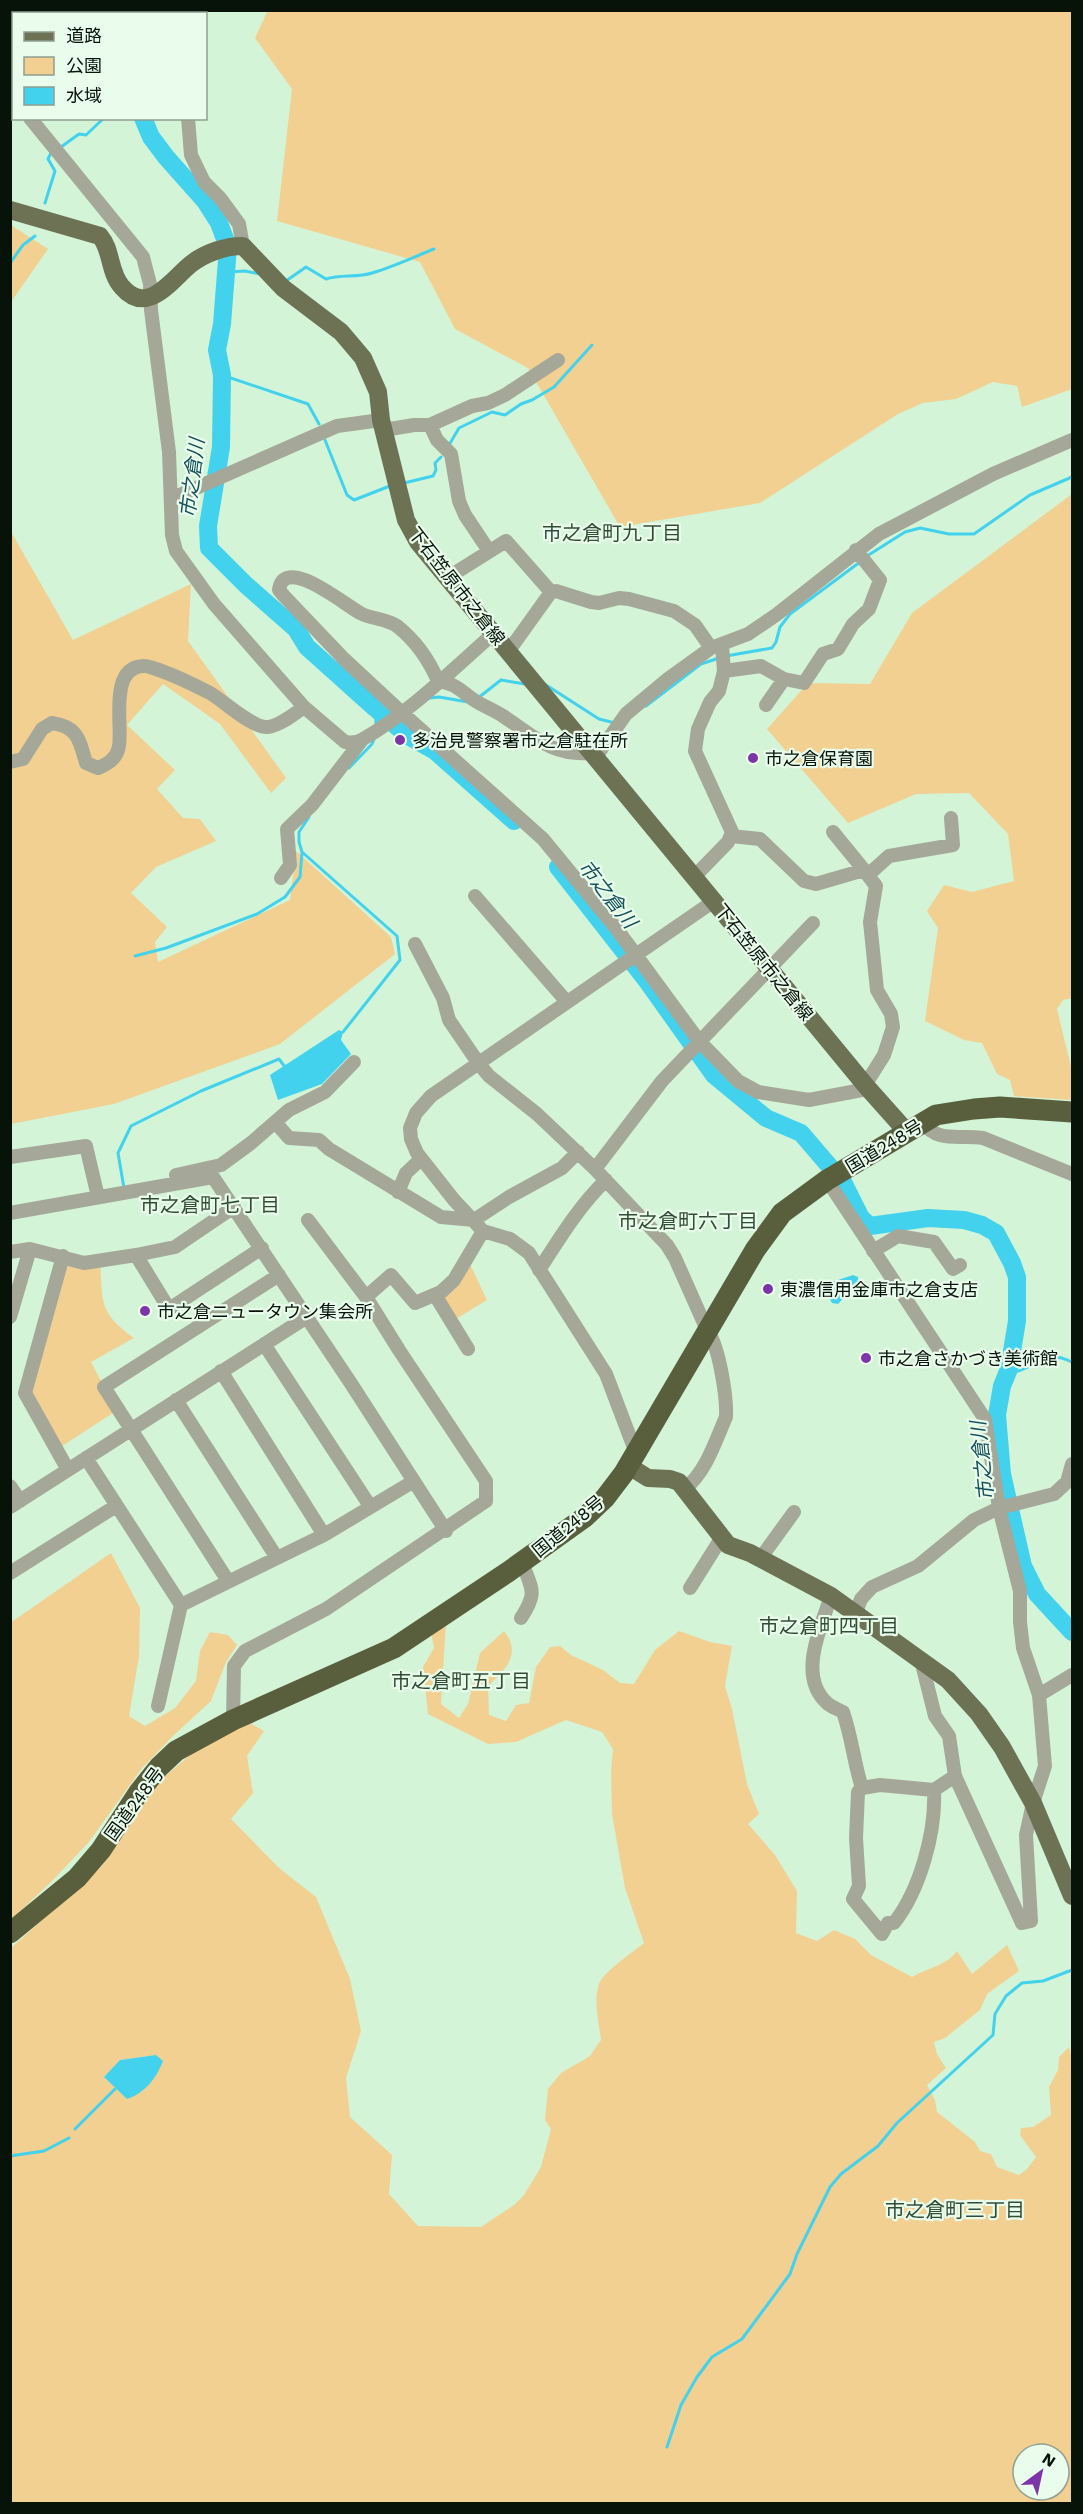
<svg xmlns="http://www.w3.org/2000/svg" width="1083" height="2514" font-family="'Work Sans','Noto Sans JP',sans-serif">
	<rect width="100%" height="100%" fill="#d4f4d7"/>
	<!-- green -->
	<path fill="#f2d091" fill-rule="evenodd" d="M268,10L1072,11V389L1022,407L1017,386L993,382L956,399L923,403L898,414L760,503L620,527L528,368L455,329L420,262L277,221L292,89L255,38Z
		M11,225L48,249L11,302Z
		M1072,494V998L1063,1000L1057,1009L1072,1071V1100L1014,1096L1010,1080L997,1074L982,1043L964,1040L925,1021L938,928L927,911L944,885L972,892L1014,881L1008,834L969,793L916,794L848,823L767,729L808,683L870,684L912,613Z
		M10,530L73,640L191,584L188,641L286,778L271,793L220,724L163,684L127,725L175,770L157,789L183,818L200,819L216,841L156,867L131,893L167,927L155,942L158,962L290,900L296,851L391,937L395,954L280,1044L114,1104L11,1124Z
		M63,1256L100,1261C103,1302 98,1312 134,1338L91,1362L102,1383L113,1413L56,1450L25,1393Z
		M469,1262L487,1300L454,1320L439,1297Z
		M111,1553L140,1608L139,1656L129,1716L145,1726L175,1708L196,1681L200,1651L210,1632L228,1635L237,1645L226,1662L211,1701L174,1735L142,1768L89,1842L53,1880L11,1920V1619L13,1621Z
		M446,1622L441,1704L459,1718L468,1704L480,1653L504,1631C523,1654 504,1671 488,1686L489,1715L506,1721L516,1705L529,1703L536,1667L550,1647L560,1646L571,1655L603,1670L620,1683L634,1684L655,1650L679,1631L710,1642L732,1646L725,1686L732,1709L747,1784L759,1814L748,1824L775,1855L797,1891L796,1933L817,1941L834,1930L855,1939L871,1955L912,1977C927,1968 946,1966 957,1951L972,1974L1007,1945L1019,1971L987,1994L980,2010L945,2038L934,2042L937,2054L946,2068L927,2085L935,2100L937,2112L975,2142L980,2151L991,2154L997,2167L1019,2175L1027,2169L1036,2157L1020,2135L1021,2128L1033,2127L1051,2115L1049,2087L1058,2070L1059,2057L1069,2047L1072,2059V2503L11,2504V1948L101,1867L131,1820L163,1778L196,1750L250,1723L264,1731L247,1756L253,1793L231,1819L279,1868L316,1897L350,1979L361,2031L346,2078L350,2117L392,2155L389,2194L418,2226L481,2227L514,2205L524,2195L541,2167L551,2129L545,2120L548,2089L561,2073L590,2056L601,2040C599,2023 593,2001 599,1984C604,1971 632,1953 644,1943L625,1888L612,1814L611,1772L613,1749L602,1732L566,1720L516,1742L488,1744L428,1714L423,1667L434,1648L431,1632ZM156,2055L127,2099L104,2077L120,2060ZM1023,2454H1059V2490H1023Z"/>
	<!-- water -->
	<path fill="#43d2ed" d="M339,1030L343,1032L341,1040L351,1054L322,1084L278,1100L270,1075Z
		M853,1275L858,1277L859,1287L848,1293L838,1304L832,1303L824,1288L826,1284Z
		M156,2055L163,2061C156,2079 145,2093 127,2099L104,2077L120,2060Z"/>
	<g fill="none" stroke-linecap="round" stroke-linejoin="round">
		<!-- stream -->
		<path stroke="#43d2ed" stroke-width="3" d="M61,147L79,134L86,135L104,118
			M45,203L55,171L48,159L51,153
			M10,263L23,245L35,236
			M227,272L245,271L260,274
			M286,281L306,267L326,279C341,274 357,278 372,273C393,267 414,257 434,249
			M222,375L308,404L319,424
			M325,440L347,495L354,500L390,486
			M449,445L459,428L492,412L505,415L521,404L532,400L554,387L592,345
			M404,483L433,476L436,470L435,463L441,457
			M867,556L905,532L920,528L949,534H974L1030,495L1072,477
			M726,656L772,648L776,642L780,627L790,614L860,562
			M543,683L599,719L615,723
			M430,698L439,697L468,702
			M478,698L501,680L525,684
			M646,706L701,664L719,658
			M375,708L376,724
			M399,726L401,724
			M349,768L372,744L375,737
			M302,852L397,936L400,960L343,1032
			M135,956L166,948L257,914L285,897L300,877L302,852L299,842V832L309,817
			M124,1188L118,1153L131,1126L201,1091L279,1059L285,1067
			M1009,1369L1018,1371C1041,1364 1046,1349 1072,1362
			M75,2129L115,2089
			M10,2156L44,2151L69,2138
			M667,2447L681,2405L697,2377L712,2357L742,2339L790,2274L797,2254L830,2187L841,2174L878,2146L897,2123L993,2035L995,2014L1006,1996L1022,1983L1043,1981L1072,1970"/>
		<!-- river -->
		<path stroke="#43d2ed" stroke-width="18" d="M115,10L116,14
			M143,118L151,137L166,157L205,201L219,223L228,247L222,324L217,350L222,375L221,447L208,526L209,548L246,585L296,629L307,647L375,708L408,736L435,751L514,821
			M558,867L647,981L714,1075L766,1118L801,1133L843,1182L861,1218L870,1226L928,1218L964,1220L982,1225L996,1233L1012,1263L1017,1277V1321L1009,1369L1002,1386L997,1415L1002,1474L1023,1566L1037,1594L1072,1632"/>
		<!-- minor -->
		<path stroke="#a5a899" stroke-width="14" d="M164,10L167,14
			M40,14L43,10
			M10,39L14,36
			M10,95L14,99
			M30,118L143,257L150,284L151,310L169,452L172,535L176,551L214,604L304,707L345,742C352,743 357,743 363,739C408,714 454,668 493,634
			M188,118L191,155L204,182L220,198L239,224L243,246
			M430,425L437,440L451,454L459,501L465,515L489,551
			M384,430L414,425H430L472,406L488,403L505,395L558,360
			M171,499L337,426L381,420
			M447,578L506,541L551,592
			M508,652L551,592L556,591L591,602L599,603L619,598L629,599L674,611L695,625L711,648
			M724,671L761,666L784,679L804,683L823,654L838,649L853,624L869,609L880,580L856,550
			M766,705L784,679
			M590,753C551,756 534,736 503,716C494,710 483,706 474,700C461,691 455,683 438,681C429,660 416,641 397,626C387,619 373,619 362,614C347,607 284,553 279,590L284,596L344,659L401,712L543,839L616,928L699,1041L738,1081L758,1092L809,1100L862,1090L884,1055L893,1027L891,1014L877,990L870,922L876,886L864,870L816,884L804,881L760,839L731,836
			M595,758L626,714L668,679L711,648L748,634L776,615L879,534L993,474L1072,440
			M10,762L23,759L42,729L52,723C78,727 79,739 86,763L98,768C107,764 115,760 118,750C125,734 106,668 143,666C146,665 152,668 156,669C175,675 192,684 210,693C224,701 253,729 268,727C281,725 294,714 304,707
			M833,832L864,870
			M868,875L889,856L953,845L951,818
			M694,877L728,842L732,832L695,751L698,729L710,702L719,691L724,671L722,646
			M281,878L290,865L287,829L312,805L362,740
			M475,896L567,1002
			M415,944L443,998L449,1020L479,1064L489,1076L537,1114L595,1169L667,1245L675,1258L707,1330C719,1345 727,1397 726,1417C715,1442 707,1470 685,1489
			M275,1122L289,1138L319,1140L329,1149L441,1217L474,1220L509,1197L562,1168L578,1152
			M922,1122C938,1144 960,1134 983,1138L1072,1174
			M10,1157L86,1146L98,1197
			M595,1169L662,1081L813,923
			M176,1175L221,1165L251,1143L289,1110L325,1092L354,1062
			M827,1180L985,1419L999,1508L1020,1591V1622L1023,1648L1039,1695L1045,1766L1033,1803L1026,1835L1031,1921L1022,1923L955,1776L949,1736L935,1716L922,1664
			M398,1192L406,1173L421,1159
			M10,1213L213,1177L350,1382L446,1531
			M308,1220L366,1297
			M873,1251L898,1236L934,1242L953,1269L960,1265
			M10,1252L30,1249L84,1263L136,1255L175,1247L234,1207
			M136,1255L169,1309L262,1248
			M63,1256L25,1393L68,1470
			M539,1270C559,1239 579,1206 606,1180
			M435,1295L468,1349
			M10,1317L30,1249
			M264,1344L370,1506
			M221,1371L324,1535
			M176,1400L277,1558
			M636,1453L606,1374L529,1253L510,1239L483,1231L454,1200L417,1153L411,1139L410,1128L416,1113L431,1096L714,901
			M86,1458L181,1605L324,1535L414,1481
			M10,1486L20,1501
			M10,1507L307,1317
			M760,1559L794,1512
			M10,1573L116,1506
			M228,1581L104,1387L279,1275
			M690,1588L722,1537
			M831,1596C821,1627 797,1676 827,1703C831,1707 838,1709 843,1712C852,1738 854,1763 862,1788L858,1792L856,1838L859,1886L853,1899L882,1934L888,1923H894C920,1890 936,1832 934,1790L955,1776
			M856,1612L861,1599L872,1587L918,1566L974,1520L999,1508L1054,1494L1067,1482L1072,1464
			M521,1618C538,1592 532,1590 522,1562
			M1039,1695L1072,1675
			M158,1706L181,1605
			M233,1720L234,1666L245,1651L326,1609L486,1501V1481L399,1350L366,1297L391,1275L415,1303L441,1292L454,1280L483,1231
			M862,1788L880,1785L934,1790"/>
		<!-- major -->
		<path stroke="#6d7255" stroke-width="18" d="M10,210L100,236C112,250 109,273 122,287C148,317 172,279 191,264C205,253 225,246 243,246L283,288L341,332L363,358L378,392L381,420L406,520L418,542L866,1086L907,1132
			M629,1466L648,1478L670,1479L679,1482L728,1545L750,1553L831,1596L948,1680L979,1714L1002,1747L1033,1803L1072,1896"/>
		<!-- highway -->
		<path stroke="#595e3d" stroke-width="21" d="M10,1933L77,1878L101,1850L139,1792L159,1767L176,1751L233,1720L394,1648L508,1572L585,1517L605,1498L624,1473L755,1250L782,1213L827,1180L936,1115L974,1109L1000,1107L1072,1112"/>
	</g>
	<!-- markers -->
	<g fill="#7d34a7" stroke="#eafdec" stroke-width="2">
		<circle cx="400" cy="740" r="6"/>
		<circle cx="753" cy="758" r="6"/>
		<circle cx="768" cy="1289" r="6"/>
		<circle cx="145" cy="1311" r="6"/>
		<circle cx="866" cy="1358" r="6"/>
	</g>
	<g text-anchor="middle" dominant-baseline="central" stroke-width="4.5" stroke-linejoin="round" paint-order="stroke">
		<!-- street labels -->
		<g font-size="18" fill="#071209" stroke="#eafdec">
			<text transform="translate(457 586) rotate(52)">下石笠原市之倉線</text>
			<text transform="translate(764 962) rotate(51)">下石笠原市之倉線</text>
			<text transform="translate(884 1146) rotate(-31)">国道248号</text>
			<text transform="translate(568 1526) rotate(-39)">国道248号</text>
			<text transform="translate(134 1804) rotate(-54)">国道248号</text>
		</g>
		<!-- poi labels -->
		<g font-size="18" fill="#071209" stroke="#eafdec" text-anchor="start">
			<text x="412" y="740">多治見警察署市之倉駐在所</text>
			<text x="765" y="758">市之倉保育園</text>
			<text x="780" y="1289">東濃信用金庫市之倉支店</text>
			<text x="157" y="1311">市之倉ニュータウン集会所</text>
			<text x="878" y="1358">市之倉さかづき美術館</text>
		</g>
		<!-- water labels -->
		<g font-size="20" font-style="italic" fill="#15515c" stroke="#eafdec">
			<text transform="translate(192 478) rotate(-83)">市之倉川</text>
			<text transform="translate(608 894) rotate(52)">市之倉川</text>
			<text transform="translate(982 1461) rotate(-96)">市之倉川</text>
		</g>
		<!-- neighbourhood labels -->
		<g font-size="20" fill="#324d36" stroke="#eafdec">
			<text x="612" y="533">市之倉町九丁目</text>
			<text x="210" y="1205">市之倉町七丁目</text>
			<text x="688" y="1221">市之倉町六丁目</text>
			<text x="829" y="1626">市之倉町四丁目</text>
			<text x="461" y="1681">市之倉町五丁目</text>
			<text x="955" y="2210">市之倉町三丁目</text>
		</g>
	</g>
	<!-- border -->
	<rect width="1083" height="2514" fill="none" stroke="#071209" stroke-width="24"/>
	<!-- legend -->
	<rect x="12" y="12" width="195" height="108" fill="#eafdec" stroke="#8f9f91" stroke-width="1.5"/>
	<rect x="24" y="32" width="30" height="9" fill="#6d7255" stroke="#8f9f91" stroke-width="1.5"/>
	<text x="66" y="42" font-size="18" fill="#071209">道路</text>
	<rect x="24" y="57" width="30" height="18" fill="#f2d091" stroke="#8f9f91" stroke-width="1.5"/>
	<text x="66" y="72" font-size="18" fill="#071209">公園</text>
	<rect x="24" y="87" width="30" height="18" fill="#43d2ed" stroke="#8f9f91" stroke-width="1.5"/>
	<text x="66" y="102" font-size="18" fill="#071209">水域</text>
	<!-- north arrow -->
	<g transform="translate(1041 2472) rotate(33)"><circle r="28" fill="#eafdec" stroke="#8f9f91" stroke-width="1.5"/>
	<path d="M0-4.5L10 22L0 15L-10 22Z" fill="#7d34a7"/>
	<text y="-9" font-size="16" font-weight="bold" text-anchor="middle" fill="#071209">N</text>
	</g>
</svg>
